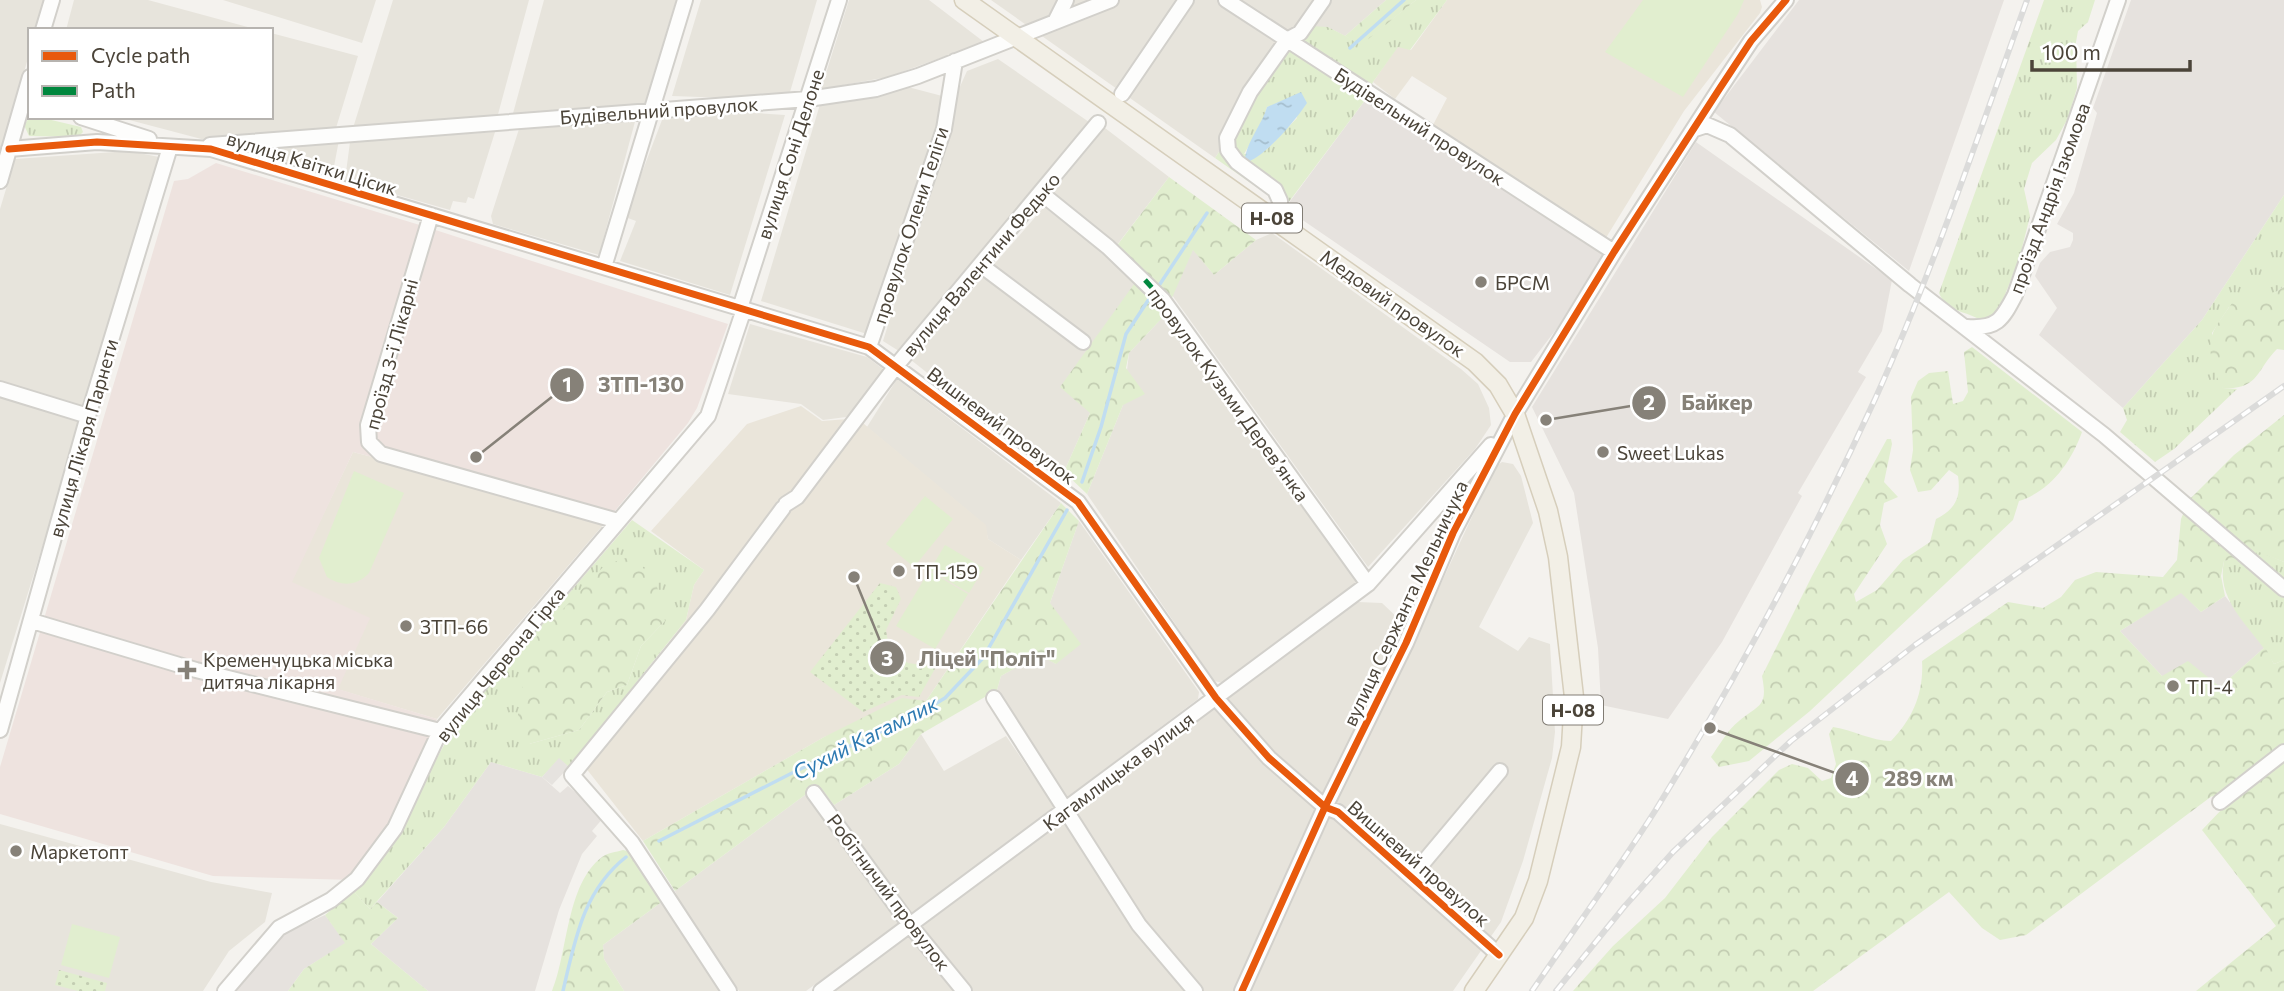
<svg xmlns="http://www.w3.org/2000/svg" width="2284" height="991" font-family="Commissioner,sans-serif">
	<defs>
		<pattern id="grass-tufts" width="24" height="20" patternUnits="userSpaceOnUse" patternTransform="scale(1.75)"><rect width="24" height="20" fill="#e1eecf"/><path d="M3 7l-1-3M5 7V3M7 7l1-3M15 17l-1-3M17 17v-4M19 17l1-3" fill="none" stroke="#c3cdb2"/></pattern>
		<pattern id="forest-crowns" width="20" height="18" patternUnits="userSpaceOnUse" patternTransform="scale(1.75)"><rect width="20" height="18" fill="#e1eecf"/><path d="M2 6a3 3 0 1 1 6 0M12 15a3 3 0 1 1 6 0" fill="none" stroke="#c3cdb2"/></pattern>
		<pattern id="park-dots" width="8" height="8" patternUnits="userSpaceOnUse" patternTransform="scale(1.75)"><rect width="8" height="8" fill="#e1eecf"/><path d="M2 2h.1M6 6h.1" fill="none" stroke="#c3cdb2" stroke-width="1.8" stroke-linecap="round"/></pattern>
		<pattern id="water-ripples" width="26" height="14" patternUnits="userSpaceOnUse" patternTransform="scale(1.75)"><rect width="26" height="14" fill="#c0ddf1"/><path d="M2 4q2-2 4 0t4 0M15 11q2-2 4 0t4 0" fill="none" stroke="#a6bfcf"/></pattern>
	</defs>
	<rect width="100%" height="100%" fill="#f4f2ee"/>
	<!-- residential -->
	<path fill="#e7e4dc" d="M0,0H44L36,30H30V51L0,156Z
		M74,0H148L259,30H66Z
		M223,0H376L362,43Z
		M393,0H529L497,118L353,128Z
		M544,0H676L644,106L512,117Z
		M701,0H817L790,92L755,99L672,96Z
		M849,0H929L984,42L888,77L821,89Z
		M991,0H1386L1345,36L1328,27L1285,52L1215,158Z
		M271,33L358,56L336,128L209,141L118,117H271Z
		M998,59L1089,122L902,353L883,341L957,104L954,100L967,71Z
		M908,87L946,97L867,334L761,301L821,101Z
		M724,111L785,115L730,295L620,261L636,221L625,217L662,120L723,114Z
		M636,118L599,255L493,224L491,216L519,129Z
		M1105,128L1169,177L1117,245L1050,195Z
		M495,132L474,199L468,197L466,203L453,201L450,210L345,180L350,142Z
		M339,140L332,177L262,153L267,145Z
		M129,151L159,157L86,410L0,383V209L15,159Z
		M1044,207L1137,279L1090,413L1064,472L1055,474L911,360Z
		M1272,233L1461,369L1478,384L1489,408L1491,425L1475,449L1368,567L1172,295L1193,249L1214,275L1256,240Z
		M1164,316L1360,580L1223,683L1214,681L1087,494L1123,405L1129,353Z
		M750,324L867,357L887,372L856,415L851,413L846,417L823,420L801,404L728,394Z
		M897,379L1061,503L1021,560L988,539L985,525L867,427Z
		M0,393L82,419L0,683Z
		M1502,462L1513,464L1521,476L1533,523L1479,627L1518,651L1529,637L1550,644L1555,732L1552,758L1523,861L1501,922L1453,991H833L1358,602L1382,603L1402,622L1420,629L1495,467Z
		M1079,521L1199,692L1198,699L1065,799L997,690L1001,676L1039,654L1056,664L1050,603Z
		M921,734L944,771L1006,736L1056,809L911,914L834,805L899,764Z
		M809,792L899,923L806,991H739L681,905L675,891Z
		M0,824L211,882L272,893L265,922L229,951L203,991H0Z
		M663,901L720,991H624L604,959L603,945Z"/>
	<!-- industrial -->
	<path fill="#e6e2de" d="M1799,0H2004L1909,271L1714,112Z
		M2131,0H2284V195L2202,320L2123,408L2039,335L2057,308L2035,276L2040,263L2050,252L2070,247L2073,240V233L2057,224L2074,193L2097,113L2093,108Z
		M1366,99L1603,254L1558,327L1531,362H1510L1285,208Z
		M1696,142L1892,280L1882,331L1858,372L1866,377L1798,493L1802,496L1722,642L1668,719L1601,705L1598,648L1574,493L1532,407Z
		M2181,592L2201,612L2225,596L2265,647L2220,687L2162,676L2120,631Z
		M491,762L542,777L560,793L568,786L604,817L592,831L597,836L582,854L559,910L535,991H428L371,944L398,918L377,902L444,827Z
		M325,915L346,943L304,969L288,991H235L283,934Z"/>
	<!-- education -->
	<path fill="#eae5da" d="M1447,0H1760L1762,7L1760,13L1684,111L1604,241L1433,125L1447,98L1412,76L1395,99L1373,82L1398,46L1411,50Z
		M801,406L822,421L848,419L852,414L986,525L988,539L1021,560L926,701L824,737L643,841L578,758L686,620L694,585L704,570L651,531L747,424Z
		M353,452L609,518L437,719L337,689L291,582Z"/>
	<!-- medical -->
	<path fill="#eee3df" d="M216,163L423,226L728,324L697,408L688,423L609,518L353,452L292,582L370,618L338,689L437,719L416,773L370,859L353,880L213,876L0,814V767L174,181L188,179Z"/>
	<!-- grass -->
	<path fill="url(#grass-tufts)" fill-rule="evenodd" d="M1416,0H1447L1410,50L1398,47L1373,82L1366,99L1285,207L1215,158L1285,52L1310,26L1328,27L1361,44ZM1286,101L1297,118L1267,149L1244,154L1262,124L1267,107Z
		M2044,0H2095L2088,22L2078,31L2076,42L2077,88L2068,118L2056,140L2032,163L2024,189L2030,216L2019,260L1998,312L1982,321C1968,311 1947,313 1939,293Z
		M29,118H43L81,127L83,132L78,137L29,136L24,125Z
		M2284,195V286L2268,298L2229,307L2212,333L2223,388L2237,389L2174,449L2155,462L2120,432L2127,420L2123,408L2202,320Z
		M632,520L704,570L694,585L686,620L569,767L559,759L542,777L491,762L444,827L370,909L353,891L377,867L454,727ZM665,621L641,646L627,685L607,692L579,730L529,744Z
		M2259,551L2284,562V660L2274,664C2255,629 2215,604 2224,561Z"/>
	<!-- forest -->
	<path fill="url(#forest-crowns)" d="M1386,0H1416L1361,45L1345,36Z
		M1169,177L1256,240L1214,275L1193,250L1164,316L1129,353L1126,368L1145,394L1123,405L1087,494L1064,472L1090,413L1060,387L1137,280L1109,256Z
		M2284,286V350L2277,349C2256,370 2259,390 2223,388C2214,375 2206,349 2213,333C2215,326 2233,302 2238,295C2259,302 2268,299 2284,286Z
		M1972,347L2082,432C2071,463 2050,491 2019,501L2013,520L1810,711L1749,761L1719,767L1711,757C1719,746 1728,729 1739,721C1760,704 1768,707 1762,676L1812,576L1887,439H1891L1892,444L1884,482L1898,497L1884,503L1880,525L1887,544L1854,594L1856,602L1877,590L1903,560L1930,542L1936,519C1956,509 1961,497 1958,476L1949,470L1931,490L1918,492L1910,470L1913,450L1911,397L1918,381L1929,373L1948,371L1953,404L1963,401L1968,392L1964,352Z
		M2284,415V562L2259,552L2224,561L2221,576L2225,596L2201,612L2181,593L2120,631L2162,676L2188,661L2220,687L2265,647L2274,664L2284,660V991H2196L2276,926L2202,830L2224,807L2212,796L2026,935L2000,940L1982,928L1949,892L1813,991H1573L1613,946L1665,898L1712,837L1779,770L1792,764L1808,768L1822,781L1831,778L1836,764L1829,734L1833,727C1854,730 1871,741 1891,741C1913,719 1924,692 1922,661L2008,602L2043,608L2061,597L2075,580L2096,572L2163,577L2177,560L2181,519L2189,500L2234,455Z
		M1061,503L1079,521L1050,603L1081,644L1056,664L1039,655L1001,676L997,690L921,734L899,764L834,805L821,788L809,792L675,891L643,841L824,737L902,698L926,701Z
		M632,556L656,582L665,621L641,646L627,685L607,692L579,730L529,744L518,715L528,646L605,565Z
		M623,850L631,852L663,901L603,945L604,959L624,991H552C568,953 566,884 602,857C607,853 616,852 623,850Z
		M353,891L370,909L377,902L398,918L371,944L428,991H288L304,969L345,943L325,915Z"/>
	<!-- park -->
	<path fill="url(#park-dots)" d="M880,583L896,587L901,599L886,630L889,648L908,663L936,667L919,697L902,695L863,712L810,672Z
		M59,970L107,983L105,991H78L55,985Z"/>
	<!-- pitch -->
	<path fill="#e1eecf" d="M1643,0H1744L1738,14L1683,97L1605,52Z
		M354,471L404,493L369,573C357,586 342,587 327,577L319,558Z
		M925,496L953,519L914,567L886,544Z
		M945,545L984,568L969,593L930,570Z
		M929,571L968,594L935,649L896,626Z
		M72,924L120,937L109,978L61,965Z"/>
	<!-- parking -->
	<path fill="#e6e3df" d="M559,758L569,767L552,785L542,777Z"/>
	<!-- water -->
	<path fill="url(#water-ripples)" d="M1301,92L1307,103C1295,121 1265,157 1245,163C1244,145 1262,125 1267,107Z"/>
	<g fill="none" stroke-linecap="round" stroke-linejoin="round">
		<!-- stream -->
		<path stroke="#c0ddf1" stroke-width="3.5" d="M1350,48L1404,0
			M1156,290L1207,213
			M1082,482L1101,427L1126,334L1151,296
			M659,841L794,772L917,715L945,698L983,658L1067,510
			M563,991C575,940 583,891 626,857"/>
		<defs>
			<path id="minor" d="M1226,0L1614,252
				M1055,22L1066,0
				M43,30L52,0
				M1122,94L1186,0
				M81,117L149,139
				M1695,129L1707,125L1730,135L1910,285L2104,435L2284,589
				M210,145L808,99L876,89L918,76L1111,0
				M9,149L97,142L211,149L869,347L1078,502L1216,698L1269,758L1325,807L1338,812L1499,955
				M0,181L30,77
				M1041,193L1108,247L1163,300L1368,584
				M431,215L368,425L369,442L381,454L618,521
				M1279,223L1280,201L1275,190L1237,162L1228,150L1227,138L1250,92L1287,40L1300,33L1323,0
				M982,266L1083,342
				M604,267L685,0
				M740,308L839,0
				M1967,327C1997,329 2002,320 2015,295L2118,0
				M869,347L944,129L955,61
				M0,389L88,416
				M786,504L797,497L896,366L1098,123
				M32,621L196,670L440,731
				M994,698L1139,925L1195,991
				M0,730L88,416L170,147
				M814,793L910,925L964,991
				M2220,802L2284,752
				M1412,876L1500,771
				M225,991L279,928L331,900L357,879L395,828L440,731L708,416L744,309
				M729,991L632,843L572,775L707,610L783,508
				M821,991L1368,584L1491,445
				M1242,991L1325,807L1406,643L1453,533L1515,414L1614,252L1720,88L1751,41L1786,0"/>
			<path id="major" d="M964,0L1475,362L1498,385L1515,414L1548,511L1558,557L1574,697L1571,747L1538,881L1524,918L1474,991"/>
		</defs>
		<!-- minor casing -->
		<use href="#minor" stroke="#d2d0cb" stroke-width="18"/>
		<!-- major casing -->
		<use href="#major" stroke="#d6cebb" stroke-width="21"/>
		<!-- minor -->
		<use href="#minor" stroke="#fdfdfc" stroke-width="14"/>
		<!-- major -->
		<use href="#major" stroke="#f2efe6" stroke-width="18"/>
		<defs>
			<path id="rail" d="M1532,991C1573,931 1616,872 1655,811C1737,678 1811,539 1876,397C1934,268 1979,133 2027,0
				M1556,991L1624,907L1673,852L1791,741L1915,645L2284,386"/>
		</defs>
		<!-- rail casing -->
		<use href="#rail" stroke="#dbdbda" stroke-width="6"/>
		<!-- rail -->
		<use href="#rail" stroke="#fff" stroke-width="3.5" stroke-dasharray="10" stroke-linecap="butt"/>
		<!-- quiet -->
		<path stroke="#00873e" stroke-width="5" stroke-dasharray="10 5" stroke-linecap="butt" d="M1145,280L1163,300"/>
		<defs>
			<path id="cycleway" d="M9,149L97,142L211,149L869,347L1078,502L1216,698L1269,758L1325,807L1338,812L1499,955
				M1242,991L1325,807L1406,643L1453,533L1515,414L1614,252L1720,88L1751,41L1786,0"/>
		</defs>
		<!-- cycleway casing -->
		<use href="#cycleway" stroke="#fff" stroke-width="11"/>
		<!-- cycleway -->
		<use href="#cycleway" stroke="#e8590c" stroke-width="7"/>
	</g>
	<!-- markers -->
	<g fill="#868178" stroke="#fff" stroke-width="2.5">
		<circle cx="1481" cy="282" r="7"/>
		<circle cx="1603" cy="452" r="7"/>
		<circle cx="899" cy="571" r="7"/>
		<circle cx="406" cy="626" r="7"/>
		<path d="M183.5 659.5h7v7h7v7h-7v7h-7v-7h-7v-7h7z"/>
		<circle cx="2173" cy="686" r="7"/>
		<circle cx="16" cy="851" r="7"/>
	</g>
	<g text-anchor="middle" dominant-baseline="central" stroke-width="5" stroke-linejoin="round" paint-order="stroke">
		<!-- shield labels -->
		<g fill="#fff" stroke="#817c74" stroke-width="2">
			<rect x="1242" y="203.5" width="60" height="29" rx="5"/>
			<rect x="1543" y="695.5" width="60" height="29" rx="5"/>
		</g>
		<g font-size="18" font-weight="bold" fill="#4b4439">
			<text x="1272" y="218">Н-08</text>
			<text x="1573" y="710">Н-08</text>
		</g>
		<!-- street labels -->
		<g font-size="19" fill="#4b4439" stroke="#fff">
			<text transform="translate(659 110) rotate(-4)">Будівельний провулок</text>
			<text transform="translate(1420 126) rotate(33)">Будівельний провулок</text>
			<text transform="translate(790 154) rotate(-72)">вулиця Соні Делоне</text>
			<text transform="translate(312 163) rotate(17)">вулиця Квітки Цісик</text>
			<text transform="translate(2049 198) rotate(-70)">проїзд Андрія Ізюмова</text>
			<text transform="translate(910 225) rotate(-72)">провулок Олени Теліги</text>
			<text transform="translate(981 264) rotate(-50)">вулиця Валентини Федько</text>
			<text transform="translate(1393 303) rotate(35)">Медовий провулок</text>
			<text transform="translate(391 354) rotate(-75)">проїзд 3-ї Лікарні</text>
			<text transform="translate(1229 394) rotate(54)">провулок Кузьми Деревʼянка</text>
			<text transform="translate(1002 425) rotate(37)">Вишневий провулок</text>
			<text transform="translate(83 438) rotate(-74)">вулиця Лікаря Парнети</text>
			<text transform="translate(1405 603) rotate(-65)">вулиця Сержанта Мельничука</text>
			<text transform="translate(500 664) rotate(-51)">вулиця Червона Гірка</text>
			<text transform="translate(1118 771) rotate(-37)">Кагамлицька вулиця</text>
			<text transform="translate(1419 863) rotate(41)">Вишневий провулок</text>
			<text transform="translate(889 892) rotate(53)">Робітничий провулок</text>
		</g>
		<!-- poi labels -->
		<g font-size="19" fill="#4b4439" stroke="#fff" text-anchor="start">
			<text x="1495" y="282">БРСМ</text>
			<text x="1617" y="452">Sweet Lukas</text>
			<text x="913" y="571">ТП-159</text>
			<text x="420" y="626">ЗТП-66</text>
			<text x="203" y="659">Кременчуцька міська<tspan x="203" dy="22">дитяча лікарня</tspan></text>
			<text x="2187" y="686">ТП-4</text>
			<text x="30" y="851">Маркетопт</text>
		</g>
		<!-- water labels -->
		<g font-size="21" font-style="italic" fill="#2e7ab2" stroke="#fff">
			<text transform="translate(865 737) rotate(-27)">Сухий Кагамлик</text>
		</g>
	</g>
	<!-- callouts -->
	<path fill="none" stroke="#868178" stroke-width="2.5" d="M476 457L567 385M1546 420L1649 403M854 577L887 658M1710 728L1852 779"/>
	<g fill="#868178" stroke="#fff" stroke-width="2.5">
		<circle cx="476" cy="457" r="7"/>
		<circle cx="1546" cy="420" r="7"/>
		<circle cx="854" cy="577" r="7"/>
		<circle cx="1710" cy="728" r="7"/>
		<circle cx="567" cy="385" r="18"/>
		<circle cx="1649" cy="403" r="18"/>
		<circle cx="887" cy="658" r="18"/>
		<circle cx="1852" cy="779" r="18"/>
	</g>
	<g font-size="21" text-anchor="middle" font-weight="bold" fill="#fff">
		<text x="567" y="392">1</text>
		<text x="1649" y="410">2</text>
		<text x="887" y="666">3</text>
		<text x="1852" y="786">4</text>
	</g>
	<g font-size="21" text-anchor="middle" font-weight="bold" fill="#868178" stroke="#fff" stroke-width="5" stroke-linejoin="round" paint-order="stroke">
		<text x="641" y="392">ЗТП-130</text>
		<text x="1717" y="410">Байкер</text>
		<text x="987" y="666">Ліцей "Політ"</text>
		<text x="1919" y="786">289 км</text>
	</g>
	<!-- legend -->
	<rect x="28" y="28" width="245" height="91" fill="#ffffff" stroke="#b7b4b0" stroke-width="2"/>
	<rect x="42" y="51" width="35" height="10" fill="#e8590c" stroke="#b7b4b0" stroke-width="2"/>
	<text x="91" y="63" font-size="21" fill="#4b4439">Cycle path</text>
	<rect x="42" y="86" width="35" height="10" fill="#00873e" stroke="#b7b4b0" stroke-width="2"/>
	<text x="91" y="98" font-size="21" fill="#4b4439">Path</text>
	<!-- scale -->
	<path d="M2032 60v10h158v-10" fill="none" stroke="#4b4439" stroke-width="3.5"/>
	<text x="2042" y="60" font-size="21" fill="#4b4439" stroke="#ffffff" stroke-width="5" paint-order="stroke">100 m</text>
</svg>
